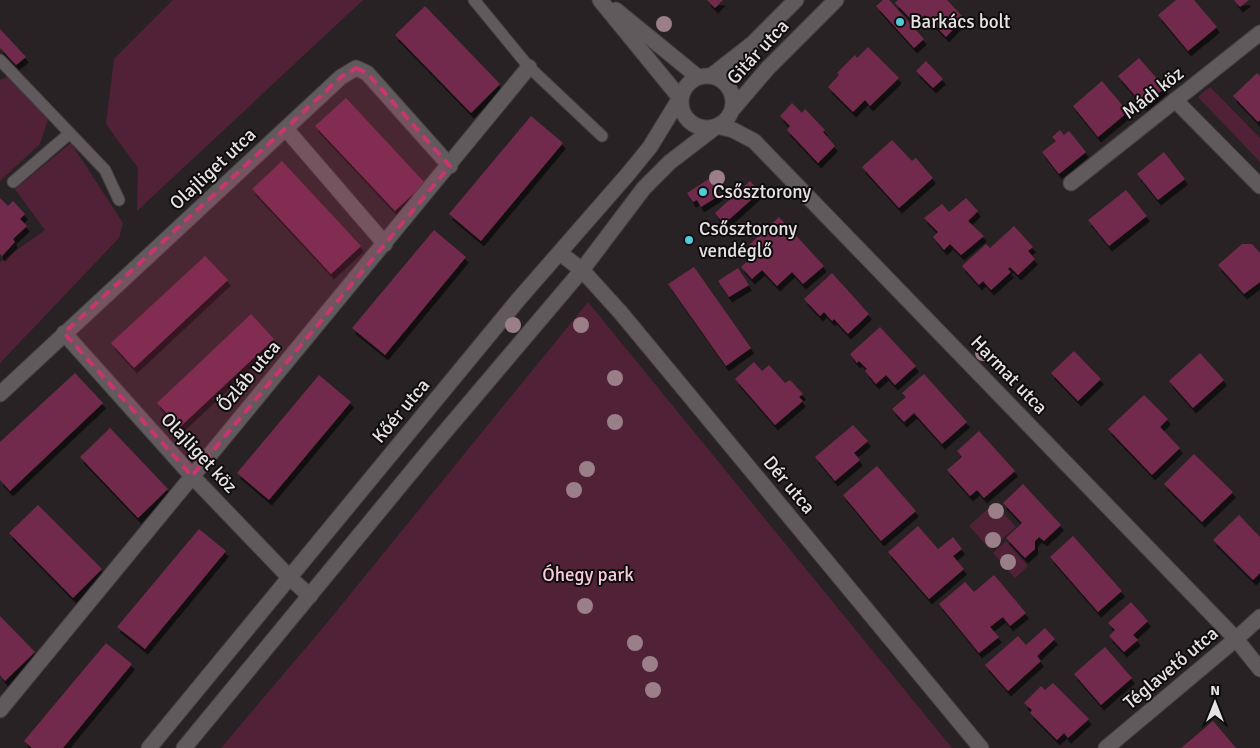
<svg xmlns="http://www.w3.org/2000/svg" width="1260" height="748" font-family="Signika,sans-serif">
	<defs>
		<filter id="shadow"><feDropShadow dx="3" dy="5.5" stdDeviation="0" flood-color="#0009"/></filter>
	</defs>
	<rect width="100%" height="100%" fill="#282224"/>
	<!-- green -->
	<path fill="#512237" d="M173,0H363L137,211L138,168L106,124L114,59Z
		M17,73L52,107L40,144L0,181V80Z
		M1210,87L1260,138V162L1198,97Z
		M71,143L123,223L119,238L0,363V262L45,230L15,189Z
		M588,302L952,748H221L326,624Z
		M994,503L1016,527L990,549L969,526Z
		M1006,541L1028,566L1015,578L993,553Z"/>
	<!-- building -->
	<path fill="#712a4c" filter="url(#shadow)" d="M707,0H723L715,8Z
		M883,0H889L924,39L914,48L876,6Z
		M898,0H947L964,18L946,37L925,15L916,24L895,3Z
		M1176,0H1194L1217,27L1188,51L1158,15Z
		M1234,0H1249L1240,7Z
		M425,6L500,84L471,113L395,35Z
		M0,29L26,57L16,65L0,48Z
		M868,47L899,78L870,106L865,100L853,112L828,87L839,75L837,73L855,55L857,58Z
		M1139,58L1165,88L1144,106L1118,76Z
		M926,61L943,79L933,88L916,71Z
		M1257,73L1260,76V120L1258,122L1233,96Z
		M1102,81L1128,112L1098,137L1073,106Z
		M346,98L425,183L395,211L315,126Z
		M792,103L802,113L805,109L825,130L823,132L835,146L818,163L787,130L790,126L780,116Z
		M531,116L563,143L481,241L449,214Z
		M1060,130L1064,135L1069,131L1086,152L1059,174L1042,152L1056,141L1052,137Z
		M892,140L912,161L916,158L933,178L899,208L862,167Z
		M1164,152L1185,179L1158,200L1137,174Z
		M282,161L361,246L331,274L252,189Z
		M709,179L720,195L701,207L697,200L693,202L687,193Z
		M750,181L760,192L724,224L715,213Z
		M1126,190L1147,216L1109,246L1088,220Z
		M0,198L8,206L13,201L25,214L20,219L27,226L13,239L15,242L2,256L0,254Z
		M966,198L978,211L968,221L984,236L961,255L950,244L944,250L933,237L938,232L924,218L942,204L949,212Z
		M779,217L824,266L803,284L792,272L777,286L762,270L752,279L741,267L756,253L749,245Z
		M1014,226L1033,247L1028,251L1035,259L1018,275L1010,267L1008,269L1011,272L991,290L983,281L979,285L962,266L986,244L990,248Z
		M434,230L466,257L385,355L352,328Z
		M1242,244H1252L1260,253V282L1244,294L1218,265Z
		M205,256L228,280L134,368L111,343Z
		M694,267L751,348L726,366L668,284Z
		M738,268L749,285L729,297L718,281Z
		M832,273L869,314L848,334L834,319L832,321L824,312L820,316L804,299Z
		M251,314L274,339L180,427L157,403Z
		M880,327L916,366L895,385L886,375L876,384L865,371L867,369L859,361L857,363L850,354Z
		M1074,351L1101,379L1078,401L1051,373Z
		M1200,353L1224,380L1193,408L1169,381Z
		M754,362L762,371L769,365L785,383L790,380L803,394L799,397L803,401L775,425L735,379Z
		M75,373L103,403L10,491L0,480V442Z
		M924,374L967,422L942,444L914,413L904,422L892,409L906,397L902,393Z
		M319,375L351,402L269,500L237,473Z
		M1144,395L1168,419L1160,427L1180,448L1152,475L1108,429Z
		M853,425L868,441L854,453L860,460L835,481L815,457Z
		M110,428L168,489L138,518L80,457Z
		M979,431L1015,471L984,498L977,490L970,496L947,470L962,457L957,451Z
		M1194,454L1233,492L1202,522L1164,484Z
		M877,466L916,511L881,541L843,495Z
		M1023,484L1061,525L1044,541L1039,537L1035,541V549L1025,558L1006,538L1022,523L1003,503Z
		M38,505L102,569L73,598L9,533Z
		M1239,515L1260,537V573L1253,580L1213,540Z
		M918,526L938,549L953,537L962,549L953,556L964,569L929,599L888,552Z
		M199,529L226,551L145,649L117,627Z
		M1073,536L1122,591L1098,612L1050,557Z
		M994,575L1026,613L1010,626L1003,617L990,627L999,637L979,653L939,604L965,582L974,592Z
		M1131,602L1148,621L1133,635L1138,640L1124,652L1109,636L1115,630L1108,623Z
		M0,616L35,652L5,681L0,675Z
		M1045,628L1055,639L1037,656L1041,661L1008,691L985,665L1018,636L1026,645Z
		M106,643L132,664L63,748H32L24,741Z
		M1105,647L1132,678L1101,705L1074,674Z
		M1053,683L1089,719L1068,738L1064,733L1057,740L1030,713L1032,710L1024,703L1041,686L1045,690Z
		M1213,721L1236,748H1181L1193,738Z"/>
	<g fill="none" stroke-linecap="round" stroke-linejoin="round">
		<defs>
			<path id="lane" d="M474,0L529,67L602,136
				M0,60L105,170L119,200
				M13,182L70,133"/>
			<path id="street" d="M1175,100L1260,186
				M286,129L385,244
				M1071,183L1260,33
				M560,253L582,270L621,313L981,748
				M64,333L192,476L289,577L310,596
				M0,394L341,77L356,68L367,73L450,166
				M0,710L529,67
				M149,748L518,300L628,174L650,147L680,98
				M184,748L427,453L582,270L644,188L670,162L717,126
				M1106,748L1236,639L1260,617"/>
			<path id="secondary" d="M600,0L680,98
				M616,10L698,77
				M681 102a26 26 0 1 1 52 0a26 26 0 1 1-52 0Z
				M711,76L752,44L796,0
				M732,110L768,68L836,0
				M717,126L733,130L754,141L1236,639L1260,669"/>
		</defs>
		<!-- lane casing -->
		<use href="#lane" stroke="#443f41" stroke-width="13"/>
		<!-- street casing -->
		<use href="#street" stroke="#443f41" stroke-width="17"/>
		<!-- secondary casing -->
		<use href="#secondary" stroke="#443f41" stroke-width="17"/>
		<!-- lane -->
		<use href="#lane" stroke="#615a5c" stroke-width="11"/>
		<!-- street -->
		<use href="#street" stroke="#615a5c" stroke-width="15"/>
		<!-- secondary -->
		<use href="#secondary" stroke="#615a5c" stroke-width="15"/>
	</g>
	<!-- trees -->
	<g fill="#9a7f89">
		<circle cx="664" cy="24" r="8"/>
		<circle cx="717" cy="178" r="8"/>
		<circle cx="513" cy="325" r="8"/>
		<circle cx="581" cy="325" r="8"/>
		<circle cx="983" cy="353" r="8"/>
		<circle cx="615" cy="378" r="8"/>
		<circle cx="615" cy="422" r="8"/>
		<circle cx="587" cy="469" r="8"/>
		<circle cx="574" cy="490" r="8"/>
		<circle cx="996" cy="511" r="8"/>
		<circle cx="993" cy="540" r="8"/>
		<circle cx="1008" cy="562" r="8"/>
		<circle cx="585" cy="606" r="8"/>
		<circle cx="635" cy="643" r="8"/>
		<circle cx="650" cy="664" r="8"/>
		<circle cx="653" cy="690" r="8"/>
	</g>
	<!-- marked area -->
	<path fill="#c73670" fill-opacity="0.2" stroke="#c73670" stroke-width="4" stroke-dasharray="10 6" stroke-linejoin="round" d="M356,68L367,73L450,166L192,476L64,333L341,77Z"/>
	<!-- markers -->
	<g fill="#52cbd8" stroke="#0f0c0d" stroke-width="2">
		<circle cx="900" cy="22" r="5"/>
		<circle cx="703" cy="192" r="5"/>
		<circle cx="689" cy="240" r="5"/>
	</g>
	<g text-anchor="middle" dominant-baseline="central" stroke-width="4" stroke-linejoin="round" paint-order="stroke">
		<!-- poi labels -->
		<g font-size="19" fill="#e6e2e4" stroke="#0f0c0d" text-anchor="start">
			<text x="910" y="22">Barkács bolt</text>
			<text x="713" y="192">Csősztorony</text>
			<text x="699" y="229">Csősztorony<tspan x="699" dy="22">vendéglő</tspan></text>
		</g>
		<!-- street labels -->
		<g font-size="19" fill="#e6e2e4" stroke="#0f0c0d">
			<text transform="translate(758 52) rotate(-47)">Gitár utca</text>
			<text transform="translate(1153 93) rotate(-38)">Mádi köz</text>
			<text transform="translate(213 169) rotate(-43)">Olajliget utca</text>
			<text transform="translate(1009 375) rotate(46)">Harmat utca</text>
			<text transform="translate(249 376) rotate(-50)">Őzláb utca</text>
			<text transform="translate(401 411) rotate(-50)">Kőér utca</text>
			<text transform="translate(199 453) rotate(47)">Olajliget köz</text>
			<text transform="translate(789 485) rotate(50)">Dér utca</text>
			<text transform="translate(1171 668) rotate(-40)">Téglavető utca</text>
		</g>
		<!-- park labels -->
		<g font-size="19" fill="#f8cbdc" stroke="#0f0c0d">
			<text x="588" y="575">Óhegy park</text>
		</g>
	</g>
	<!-- north arrow -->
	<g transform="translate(1215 703)" stroke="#0f0c0d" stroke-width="4" paint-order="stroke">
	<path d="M0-4L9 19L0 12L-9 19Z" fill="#e6e2e4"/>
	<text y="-8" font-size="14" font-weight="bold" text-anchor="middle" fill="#e6e2e4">N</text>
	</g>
</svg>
